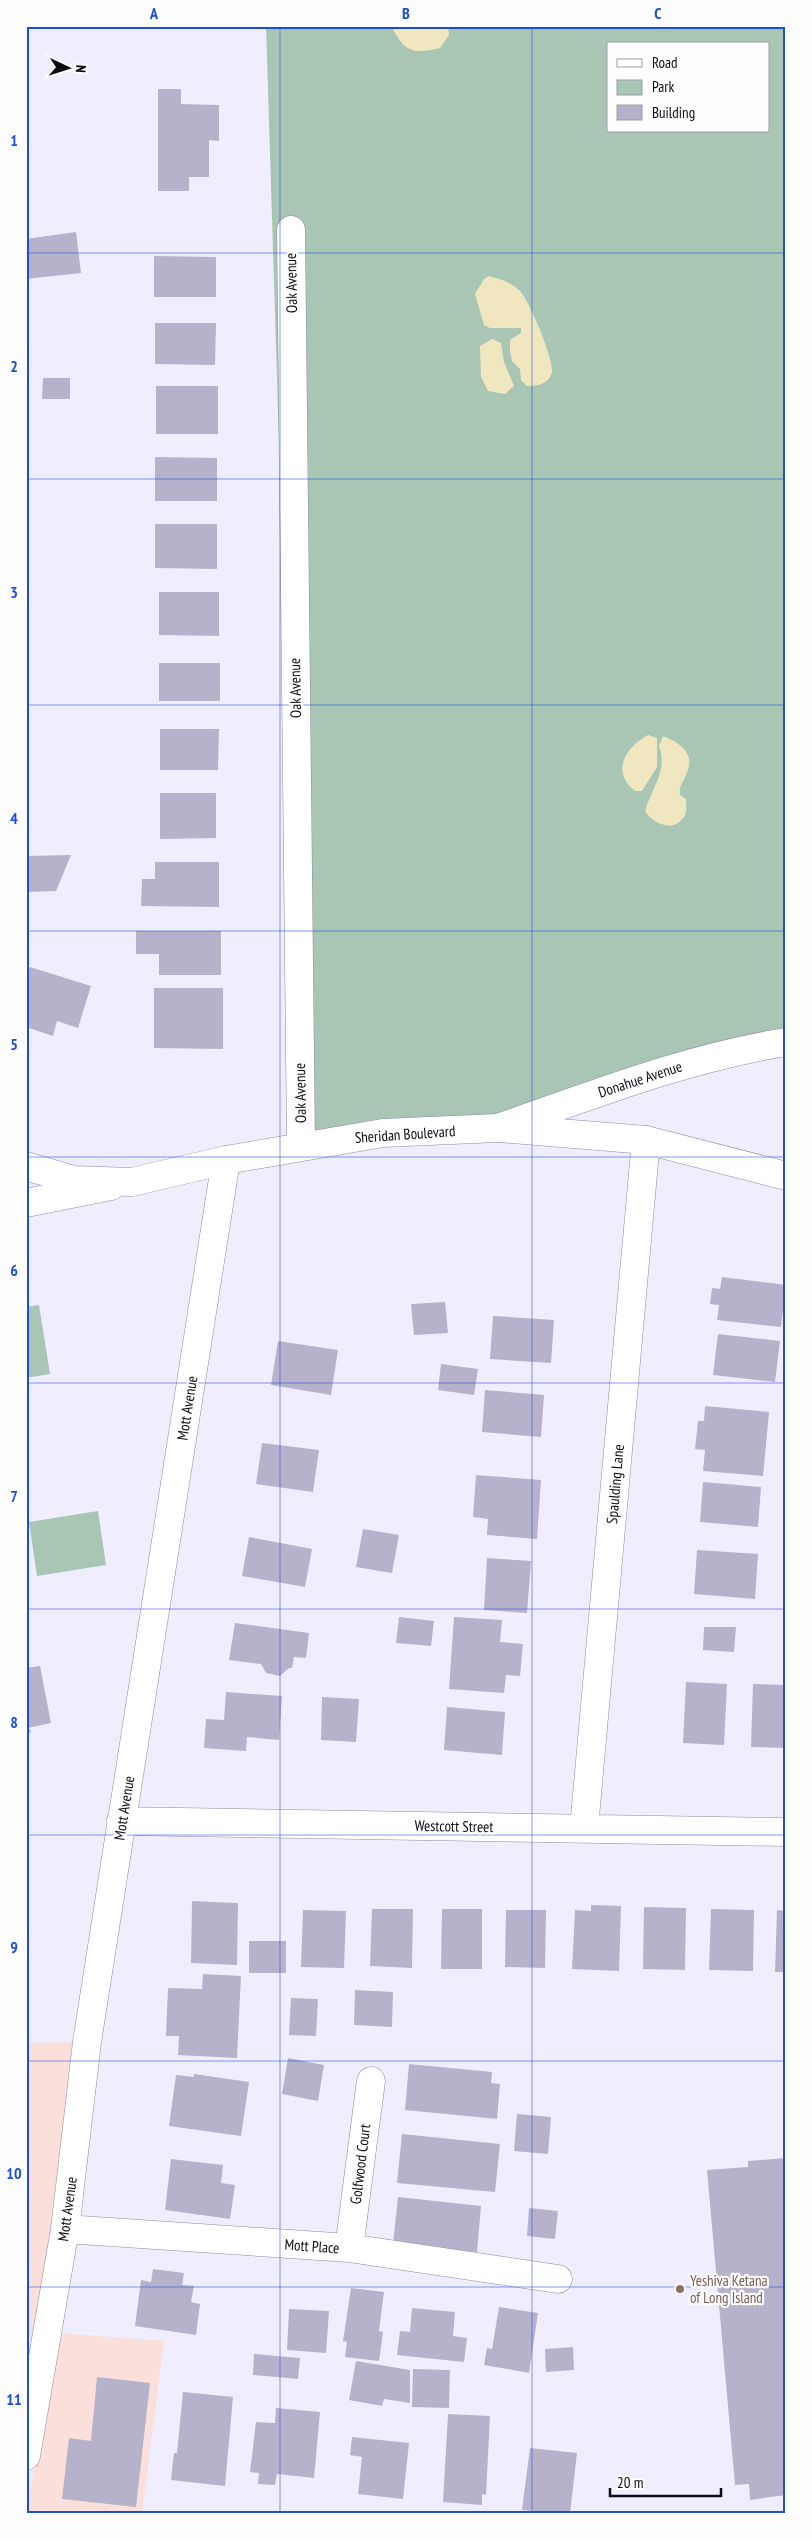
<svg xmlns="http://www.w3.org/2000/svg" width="812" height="2540" font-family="'PT Sans Narrow',sans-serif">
	<rect width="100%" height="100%" fill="#f0eefe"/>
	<!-- commercial -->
	<path fill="#fadfdb" d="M87,2042L26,2427V2043Z
		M59,2333L164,2341L142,2514H26Z"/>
	<!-- green -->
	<path fill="#a9c6b5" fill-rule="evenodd" d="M266,26H786V1047L498,1128L301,1146ZM608,44H768V131H608Z
		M39,1305L50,1374L26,1378V1307Z
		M98,1511L106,1565L37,1576L29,1522Z"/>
	<!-- sand -->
	<path fill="#f0e7c1" d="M448,26L449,35L440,48C413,54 405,53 392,27Z
		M489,276C500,279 511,282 520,291C529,300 554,360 552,372C549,384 538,386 527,386L521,380L520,369L512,361L510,351V340L521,333V328H490L484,325L475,294L484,279Z
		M492,339L501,343L504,362L514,386L505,394L488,391L481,377L480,346Z
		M648,735L657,738V767L642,791H635C610,771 626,747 648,735Z
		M663,736C682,744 697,754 685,777C682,784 679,786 680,795L686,799C686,804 687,811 685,815C675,834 653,824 645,811C652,787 668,771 659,746Z"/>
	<!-- building -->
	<path fill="#b6b2cb" d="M158,89H181V104L219,105V141L209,140V177H189V191H158Z
		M76,232L81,273L26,279V239Z
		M154,256L216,257V297H154Z
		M155,323H216L215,365L155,364Z
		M43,378H70V399H42Z
		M156,386H218V434H156Z
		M155,457L217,458V501H155Z
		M155,524H217V569L155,568Z
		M159,592H219V636L159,635Z
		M159,663H220V701H159Z
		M160,729H219L218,770H160Z
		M160,793H216V838L160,839Z
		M71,855L56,891L26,892V856Z
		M155,862H219V907L141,906L142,879H155Z
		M136,931H221V975H159V954H136Z
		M30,967L91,986L78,1028L57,1021L53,1036L26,1027V979Z
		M154,988H223V1049L154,1048Z
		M722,1277L786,1285L781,1327L717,1320L719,1305L710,1304L712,1288L720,1289Z
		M445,1302L448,1333L414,1335L411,1304Z
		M493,1316L554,1320L551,1363L490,1359Z
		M718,1334L780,1341L775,1382L713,1375Z
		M278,1341L338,1350L331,1395L271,1385Z
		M441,1364L478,1369L474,1395L438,1390Z
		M485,1390L544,1395L541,1437L482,1432Z
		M705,1406L769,1412L763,1476L703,1471L705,1450L695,1449L698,1421H704Z
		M262,1443L319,1450L313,1492L256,1484Z
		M476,1475L541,1480L537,1539L487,1535L488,1519L473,1517Z
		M703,1482L761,1487L758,1527L700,1522Z
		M363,1529L399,1535L392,1573L356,1567Z
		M249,1537L312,1549L305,1587L242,1576Z
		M697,1550L758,1554L755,1599L694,1594Z
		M487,1558L531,1561L527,1613L484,1610Z
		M399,1617L434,1621L431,1646L396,1643Z
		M454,1617L502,1620L500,1642L523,1644L520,1676L506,1675L504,1693L449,1689Z
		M235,1623L309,1633L306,1658L294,1657L292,1668H289L280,1676L266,1673L261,1664L229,1660Z
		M704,1627H736L734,1652L703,1650Z
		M40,1666L51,1723L28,1728L32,1732L26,1733V1668Z
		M686,1682L727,1684L724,1745L683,1743Z
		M753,1684L786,1685V1748L751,1747Z
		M226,1692L282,1696L279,1740L247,1737L246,1751L204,1748L206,1719L224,1720Z
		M322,1697L359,1699L356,1742L321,1740Z
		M447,1707L505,1712L502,1755L444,1750Z
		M192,1901L238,1903L237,1965L191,1963Z
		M591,1905L621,1906L619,1971L572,1969L575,1910L591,1911Z
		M644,1907L686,1908L685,1970L643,1969Z
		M372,1909H413L412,1968L370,1966Z
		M442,1909H482V1969H441Z
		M711,1909L754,1910L753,1971L709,1970Z
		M303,1910L346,1911L344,1968L301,1967Z
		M506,1910H546L545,1968L505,1967Z
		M777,1910L786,1911V1972H775Z
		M249,1941H286V1973H249Z
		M203,1974L241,1976L237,2058L178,2055L179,2036H166L168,1988L202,1989Z
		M355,1990L393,1992L392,2027L354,2025Z
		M291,1998L318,1999L316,2036L289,2035Z
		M288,2058L324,2065L318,2101L282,2094Z
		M409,2064L492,2072L491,2083L500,2084L497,2119L405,2110Z
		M194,2074L249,2082L241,2136L169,2126L176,2075L194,2077Z
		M517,2114L551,2117L548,2154L514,2151Z
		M402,2134L500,2144L495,2192L397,2183Z
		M786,2158V2495L750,2500L749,2484L735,2485L707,2170L748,2167V2161Z
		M171,2159L223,2165L221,2183L235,2185L230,2219L165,2210Z
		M398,2197L481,2206L477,2252L393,2244Z
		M529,2208L558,2211L555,2239L527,2236Z
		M153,2269L184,2273L182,2285L194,2286L191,2302L200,2304L196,2335L135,2326L141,2280L151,2282Z
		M351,2288L384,2292L379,2331L383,2332L379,2361L345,2357L347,2342L343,2341Z
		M499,2307L538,2313L529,2373L484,2365L487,2348L492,2349Z
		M412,2308L455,2312L453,2336L467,2338L464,2362L397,2355L400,2331L410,2332Z
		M289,2309L329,2311L326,2353L287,2350Z
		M573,2347L574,2370L546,2372L545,2349Z
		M254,2354L300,2358L298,2379L253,2375Z
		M356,2361L410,2370V2403L384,2399L382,2406L349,2400Z
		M413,2369L450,2370L449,2408L412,2407Z
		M97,2377L150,2383L136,2507L62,2499L69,2438L91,2441Z
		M183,2392L233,2397L225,2486L171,2480L174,2453H177Z
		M276,2408L320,2412L314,2478L277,2474L275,2485L258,2484L259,2473L250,2472L256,2422L275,2423Z
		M448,2414L490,2416L486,2495L482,2494V2505L443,2502Z
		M352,2437L409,2443L403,2499L358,2494L362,2457L350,2455Z
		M530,2448L577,2453L570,2514L522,2510Z"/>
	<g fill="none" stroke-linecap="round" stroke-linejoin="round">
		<defs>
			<path id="minor" d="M291,230L301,1146
				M498,1128C593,1095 686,1058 786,1042
				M26,1203L111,1186
				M121,1821L786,1832
				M584,1828L646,1140
				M65,2229L349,2248L558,2279
				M349,2248L371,2081
				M26,2456L65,2229L87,2042L226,1160"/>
			<path id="major" d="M26,1166L73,1180L132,1182L226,1160L383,1133L498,1128L646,1140L786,1176"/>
		</defs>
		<!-- minor casing -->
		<use href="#minor" stroke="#8d89a1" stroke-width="29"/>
		<!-- major casing -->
		<use href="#major" stroke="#8d89a1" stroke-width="29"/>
		<!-- minor -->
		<use href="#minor" stroke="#fff" stroke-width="28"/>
		<!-- major -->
		<use href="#major" stroke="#fff" stroke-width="28"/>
	</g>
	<!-- grid -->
	<path fill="none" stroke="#1d4ed8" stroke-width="1" stroke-opacity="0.55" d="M280,26V2514M532,26V2514M26,253H786M26,479H786M26,705H786M26,931H786M26,1157H786M26,1383H786M26,1609H786M26,1835H786M26,2061H786M26,2287H786"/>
	<!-- markers -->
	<circle fill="#8d6e63" stroke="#fdfdfd" stroke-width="2" cx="680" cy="2289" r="5"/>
	<g text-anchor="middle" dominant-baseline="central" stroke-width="4.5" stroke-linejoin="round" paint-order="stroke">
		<!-- street labels -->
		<g font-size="15" fill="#0d0c14" stroke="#fdfdfd">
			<text transform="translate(291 283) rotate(-91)">Oak Avenue</text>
			<text transform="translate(295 688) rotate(-91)">Oak Avenue</text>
			<text transform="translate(640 1079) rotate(-18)">Donahue Avenue</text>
			<text transform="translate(300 1093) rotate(-91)">Oak Avenue</text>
			<text transform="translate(405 1134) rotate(-4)">Sheridan Boulevard</text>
			<text transform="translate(187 1408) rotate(-81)">Mott Avenue</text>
			<text transform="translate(615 1484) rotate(-85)">Spaulding Lane</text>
			<text transform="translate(124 1808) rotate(-81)">Mott Avenue</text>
			<text transform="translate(454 1826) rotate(1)">Westcott Street</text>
			<text transform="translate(360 2164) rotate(-83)">Golfwood Court</text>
			<text transform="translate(67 2209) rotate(-82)">Mott Avenue</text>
			<text transform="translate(312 2246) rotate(4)">Mott Place</text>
		</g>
		<!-- education labels -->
		<g font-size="15" fill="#785e54" stroke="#fdfdfd" text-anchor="start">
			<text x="690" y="2280">Yeshiva Ketana<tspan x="690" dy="17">of Long Island</tspan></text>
		</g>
	</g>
	<!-- border -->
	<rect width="812" height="2540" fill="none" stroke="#fdfdfd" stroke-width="55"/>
	<!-- legend -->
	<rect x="607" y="42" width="162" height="90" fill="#fdfdfd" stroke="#9d9da0"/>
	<rect x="617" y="59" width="25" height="8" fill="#ffffff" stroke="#9d9da0"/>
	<text x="652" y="68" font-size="15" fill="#0d0c14">Road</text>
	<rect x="617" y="80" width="25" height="15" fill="#a9c6b5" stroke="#9d9da0"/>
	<text x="652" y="92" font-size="15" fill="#0d0c14">Park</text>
	<rect x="617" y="105" width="25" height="15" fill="#b6b2cb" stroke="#9d9da0"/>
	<text x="652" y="118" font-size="15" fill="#0d0c14">Building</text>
	<!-- north arrow -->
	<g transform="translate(68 68) rotate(94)" stroke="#fdfdfd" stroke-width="4" paint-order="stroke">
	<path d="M0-4L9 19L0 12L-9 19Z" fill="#0d0c14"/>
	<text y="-8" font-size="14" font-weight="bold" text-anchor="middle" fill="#0d0c14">N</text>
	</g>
	<!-- scale -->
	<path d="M610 2488v8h111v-8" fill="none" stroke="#0d0c14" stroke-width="2.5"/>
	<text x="617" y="2488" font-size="15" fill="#0d0c14" stroke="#fdfdfd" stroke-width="4" paint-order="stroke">20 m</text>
	<rect x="28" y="28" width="756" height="2484" fill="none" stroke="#1d4ed8" stroke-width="2"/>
	<g font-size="16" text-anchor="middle" font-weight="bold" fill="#1d4ed8">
		<text x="154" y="19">A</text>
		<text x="406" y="19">B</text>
		<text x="658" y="19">C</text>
		<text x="14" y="146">1</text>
		<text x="14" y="372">2</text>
		<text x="14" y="598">3</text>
		<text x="14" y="824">4</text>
		<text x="14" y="1050">5</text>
		<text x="14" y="1276">6</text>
		<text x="14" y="1502">7</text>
		<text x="14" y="1728">8</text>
		<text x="14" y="1953">9</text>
		<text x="14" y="2179">10</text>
		<text x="14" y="2405">11</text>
	</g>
</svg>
